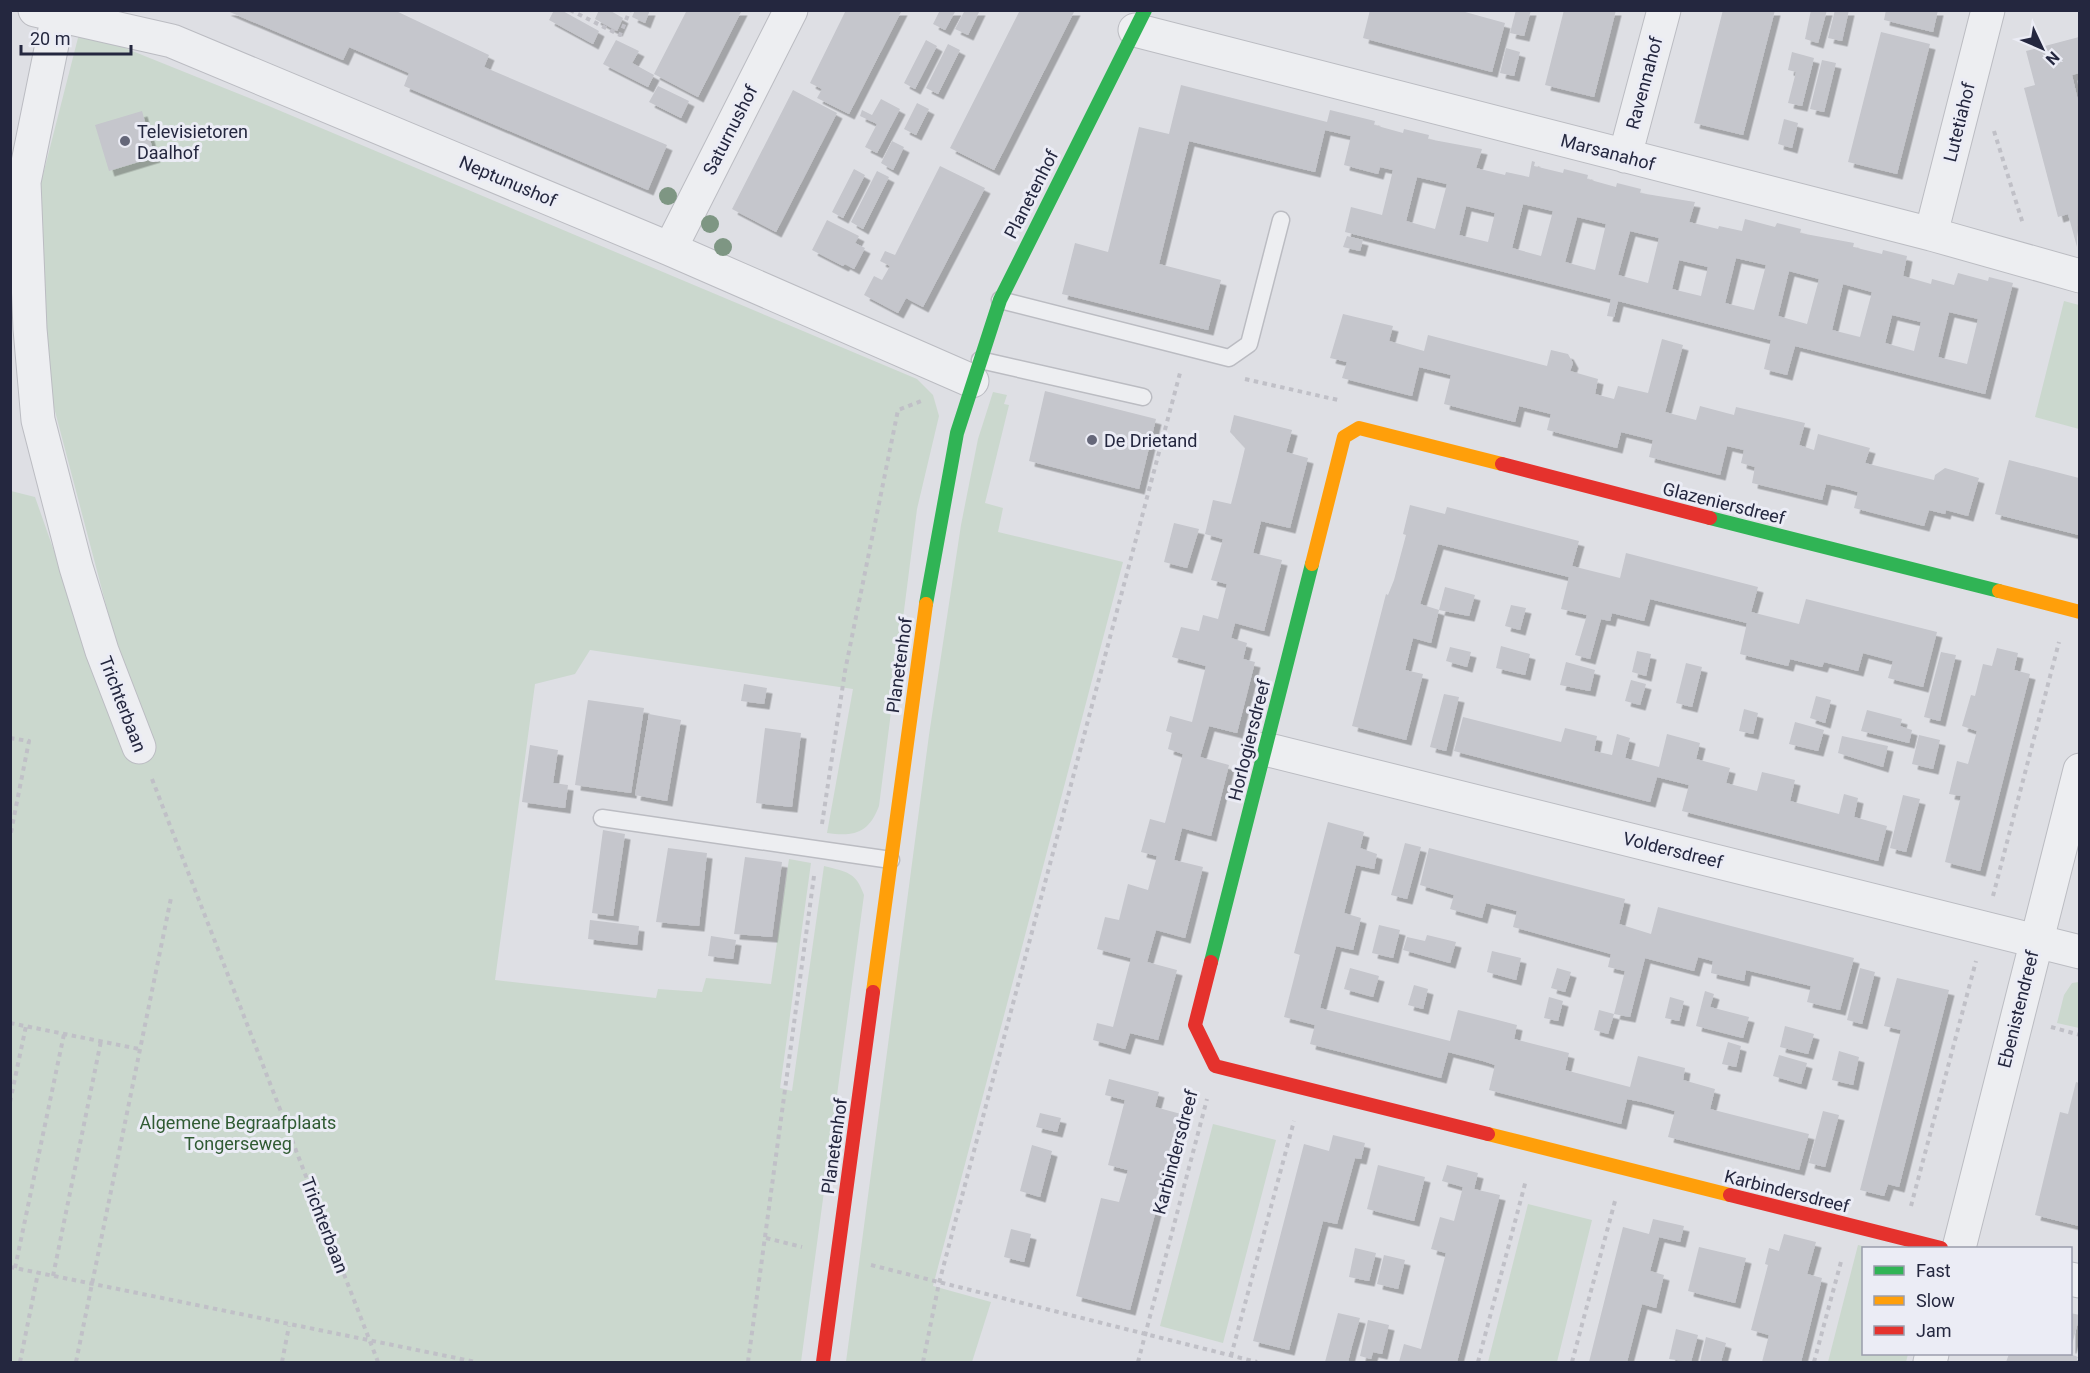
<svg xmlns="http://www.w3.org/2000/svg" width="2090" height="1373" font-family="Roboto,sans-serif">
	<defs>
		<filter id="shadow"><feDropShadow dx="5.5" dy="5.5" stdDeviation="0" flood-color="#0004"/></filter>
	</defs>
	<rect width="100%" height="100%" fill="#dedfe4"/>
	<!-- green -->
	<path fill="#cbd8ce" d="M80,30L264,104L917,379L933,395L939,416L917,509L879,806C869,833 854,837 827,833L853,689L590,650L575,674L535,684L495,980L656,998L658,989L702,992L706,978L771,984L789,859L811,863L780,1088L792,1091L824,866C847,872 856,872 864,895L801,1362H11V491L35,497L122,744L126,681L51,396L34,210Z
		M2064,301L2079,305V429L2035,417Z
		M993,392L1007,395L1004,404L1009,405L985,503L1003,508L998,532L1123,562L933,1286L991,1302L972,1362H846L929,735L961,525L978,439Z
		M2079,982V1028L2057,1023L2064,995L2072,983Z
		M1213,1124L1276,1140L1223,1343L1160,1326Z
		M1528,1204L1592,1220L1557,1362H1488Z
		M1858,1245L1870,1248H1864V1354H1908L1906,1362H1828Z"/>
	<!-- building -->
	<path fill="#c5c6cc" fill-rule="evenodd" filter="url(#shadow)" d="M225,10H394L489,55L484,67L667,145L648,190L404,86L409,73L349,47L343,60Z
		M554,10H561L599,31L593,44L549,20Z
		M599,10H609L623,18L617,31L595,19Z
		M635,10H650L645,23L632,17Z
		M687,10H742L698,97L654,74Z
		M846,10H902L849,114L817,98L822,89L810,83Z
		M940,10H956L945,30L933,24Z
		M965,10H980L968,35L955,29Z
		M1020,10H1075L994,170L950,148Z
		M1370,10H1458L1505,23L1492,72L1363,38Z
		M1516,10H1531L1524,36L1510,33Z
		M1564,10H1616L1594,97L1545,85Z
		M1723,10H1775L1743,135L1694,123Z
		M1811,10H1827L1818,43L1805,39Z
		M1835,10H1849L1842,41L1828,38Z
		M1886,10H1938L1933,32L1884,20Z
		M1881,32L1930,44L1897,174L1848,162Z
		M2079,37V73L2072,75L2079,105L2077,247L2068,214L2058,217L2024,88L2035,85L2026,51Z
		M616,40L639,51L632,63L654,75L648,87L603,64Z
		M926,40L937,46L915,89L904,83Z
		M948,44L960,50L938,94L926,88Z
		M1506,48L1520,52L1514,76L1500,73Z
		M1792,52L1814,58L1802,106L1788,103L1796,72L1788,70Z
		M1822,60L1836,63L1824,112L1810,109Z
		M1181,85L1327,122L1330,110L1375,121L1374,125L1403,133L1404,129L1429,135L1428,139L1482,149L1476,168L1505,175L1506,172L1529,177L1532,161L1535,162L1534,166L1563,173L1564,169L1588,175L1587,179L1616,187L1617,183L1641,189L1640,193L1695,202L1689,222L1718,229L1719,226L1742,231L1745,219L1775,227L1777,223L1801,229L1800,233L1854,243L1853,247L1882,254L1883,250L1907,256L1903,276L1931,284L1932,279L1954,285L1958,273L1988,281L1989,277L2013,283L1985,394L1795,346L1787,375L1764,369L1771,340L1618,301L1614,317L1607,316L1611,299L1345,232L1351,207L1382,215L1393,170L1380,167L1378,174L1344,165L1351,136L1325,130L1315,172L1189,141L1159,264L1221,280L1208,330L1062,294L1075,243L1108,252L1139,127L1169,134ZM1417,177L1447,184L1435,229L1406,221ZM1523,204L1553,211L1541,256L1512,248ZM1466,206L1495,213L1488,242L1459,235ZM1577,217L1606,224L1595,270L1565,262ZM1630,231L1659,238L1648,283L1618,275ZM1736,258L1766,265L1754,310L1725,303ZM1679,260L1708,267L1701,296L1672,289ZM1789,271L1819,279L1807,324L1778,316ZM1843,284L1872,292L1860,337L1832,330ZM1949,312L1978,319L1967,364L1938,357ZM1892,315L1921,322L1914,351L1885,343Z
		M658,86L689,101L681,118L649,102Z
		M793,90L837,113L776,232L732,209Z
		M881,99L900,109L877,153L865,147L877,124L860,116L862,110L872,115Z
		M917,103L929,109L916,135L904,129Z
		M142,111L155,157L109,171L95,125Z
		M1784,119L1798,123L1792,148L1778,144Z
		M892,141L904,147L893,170L881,163Z
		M940,166L985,188L923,307L906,298L898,313L864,295L874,276L882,280L890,266L880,261L885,251L895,255Z
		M854,169L865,175L843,218L832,212Z
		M877,171L889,177L863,229L851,222Z
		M827,220L859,236L855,243L865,248L854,269L845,264L843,266L812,250Z
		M1347,236L1363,240L1360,251L1343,247Z
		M1343,314L1393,326L1389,341L1424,351L1428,335L1547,366L1551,350L1568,354L1573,363L1570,371L1598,379L1595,394L1614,399L1618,386L1648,393L1662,339L1683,345L1665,412L1696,420L1700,406L1734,415L1736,407L1805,423L1799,445L1814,450L1818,434L1870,448L1865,463L1934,480L1935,475L1945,468L1979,478L1968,516L1946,510L1945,514L1929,510L1924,526L1854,508L1858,492L1840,487L1826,484L1822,500L1752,483L1755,467L1741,463L1744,450L1727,446L1720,475L1649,457L1653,440L1621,432L1617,448L1547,430L1551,414L1519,406L1515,422L1444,404L1451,375L1419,367L1412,396L1342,378L1347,362L1330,358Z
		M1045,391L1156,419L1139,489L1029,461Z
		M1234,415L1292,430L1286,452L1308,458L1290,528L1261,521L1253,553L1282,560L1264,631L1235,623L1231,638L1247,643L1243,659L1255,662L1237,733L1209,726L1200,757L1229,765L1211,836L1182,828L1174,860L1203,867L1185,938L1156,930L1147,962L1177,970L1158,1040L1130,1033L1125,1049L1093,1040L1097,1023L1113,1027L1131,958L1097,949L1105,917L1119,920L1128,884L1148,890L1157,856L1141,852L1150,819L1165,823L1183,754L1168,749L1172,733L1166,731L1170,716L1192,722L1206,666L1172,657L1181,627L1199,631L1203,615L1218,619L1227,584L1211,580L1223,539L1205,534L1213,500L1231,504L1238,477L1245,448L1230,432Z
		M2009,460L2079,478V535L1995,514Z
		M1410,505L1445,514L1447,507L1579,541L1572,566L1620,578L1626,553L1758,587L1751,612L1799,624L1806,599L1937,632L1923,687L1888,678L1893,661L1863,653L1858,671L1824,662L1822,667L1790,659L1788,666L1740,654L1747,623L1650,599L1644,621L1612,613L1610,621L1601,619L1590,659L1575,655L1587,615L1561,609L1569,577L1438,544L1420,604L1439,610L1431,643L1413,638L1405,670L1423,674L1406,740L1352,726L1386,594L1388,595L1394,580L1406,535L1403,534Z
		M1174,523L1199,529L1187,568L1164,562Z
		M1445,587L1475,595L1469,616L1439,610Z
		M1511,605L1526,608L1520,630L1505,626Z
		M1501,646L1530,654L1525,675L1496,668Z
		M1450,647L1471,652L1467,667L1446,661Z
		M1997,648L2018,653L2014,670L2030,674L1980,871L1945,862L1961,796L1949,794L1957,761L1968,764L1977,731L1962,726L1971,695L1975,696L1983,664L1992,666Z
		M1637,651L1651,654L1646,676L1632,672Z
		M1941,652L1956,655L1940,721L1924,717Z
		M1566,662L1595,670L1590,691L1560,685Z
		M1686,663L1702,667L1692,707L1676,703Z
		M1631,680L1646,684L1640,705L1625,701Z
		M744,684L767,688L764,704L741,701Z
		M1444,694L1459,697L1446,751L1430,747Z
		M1816,696L1831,700L1825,723L1810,718Z
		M588,700L644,708L631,793L575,785Z
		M1744,709L1758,713L1753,734L1739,731Z
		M1867,710L1902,719L1900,726L1912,730L1909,743L1861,731Z
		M649,714L681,720L667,801L635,795Z
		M1463,717L1561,742L1565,728L1597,736L1594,751L1612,755L1617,734L1630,738L1625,758L1659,767L1667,734L1700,743L1696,759L1730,768L1726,783L1757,791L1762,772L1795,780L1790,801L1839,814L1844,794L1858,798L1854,817L1887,826L1878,861L1682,811L1689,785L1657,777L1650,802L1454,751Z
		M1795,722L1824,730L1818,751L1789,744Z
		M765,728L801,733L792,807L756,803Z
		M1919,735L1940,740L1933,769L1912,764Z
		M1842,736L1888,746L1883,767L1838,753Z
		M530,745L558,750L553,783L568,785L565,808L522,802Z
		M1903,795L1920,799L1906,852L1890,848Z
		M1328,822L1364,832L1360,848L1377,854L1374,869L1356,865L1344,913L1361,918L1353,950L1336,946L1320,1008L1450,1041L1458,1010L1494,1019L1517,1025L1514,1039L1569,1053L1565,1070L1630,1087L1638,1056L1685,1068L1683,1080L1715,1089L1710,1109L1809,1134L1799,1170L1668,1137L1675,1111L1642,1102L1627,1099L1621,1124L1489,1090L1495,1065L1483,1061L1448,1052L1441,1078L1310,1044L1315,1025L1284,1017L1300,955L1294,953Z
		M603,830L625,834L613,916L592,913Z
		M1405,843L1421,847L1407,899L1391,895Z
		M668,848L707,853L699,926L656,922Z
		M1429,848L1625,899L1619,924L1651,934L1658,907L1854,958L1840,1010L1807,1002L1811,986L1746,970L1744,981L1711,973L1713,961L1698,957L1694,971L1645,958L1630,1017L1614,1014L1625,971L1608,967L1611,954L1513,927L1517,911L1486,903L1482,918L1450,909L1454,895L1420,885Z
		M745,857L782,862L772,937L734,934Z
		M590,920L639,926L637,945L588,939Z
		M1379,925L1400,930L1393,958L1372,953Z
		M1427,935L1456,942L1450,963L1403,950L1407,937L1425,941Z
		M711,936L736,940L733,959L708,956Z
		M1492,951L1521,958L1516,980L1487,972Z
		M1350,968L1379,976L1373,997L1344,989Z
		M1557,968L1571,972L1565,992L1551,988Z
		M1860,968L1875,972L1862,1024L1847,1020Z
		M1897,978L1949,990L1899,1187L1888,1184L1884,1196L1860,1190L1901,1030L1884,1026Z
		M1414,985L1428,989L1423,1009L1408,1005Z
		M1705,991L1714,994L1710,1007L1749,1017L1743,1038L1696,1026Z
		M1549,997L1563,1001L1558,1021L1544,1018Z
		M1670,997L1684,1001L1679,1021L1665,1018Z
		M1599,1010L1614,1014L1608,1034L1594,1030Z
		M1785,1026L1814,1034L1808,1054L1780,1047Z
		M1728,1042L1741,1046L1736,1067L1722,1064Z
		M1839,1051L1859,1057L1853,1085L1832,1080Z
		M1779,1055L1807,1063L1801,1084L1773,1076Z
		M1109,1079L1159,1092L1155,1107L1181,1114L1130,1310L1076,1296L1101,1198L1119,1202L1128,1170L1108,1165L1125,1100L1105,1095Z
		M2076,1082L2079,1083V1226L2035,1215L2060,1112L2068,1114Z
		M1823,1111L1839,1115L1825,1167L1809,1163Z
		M1040,1113L1061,1118L1057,1132L1036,1127Z
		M1333,1135L1365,1143L1361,1159L1355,1158L1337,1224L1323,1221L1289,1350L1253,1341L1304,1144L1329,1151Z
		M1032,1145L1052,1151L1040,1197L1020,1191Z
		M1378,1165L1425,1177L1414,1221L1367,1209Z
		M1447,1165L1478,1173L1474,1189L1500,1195L1457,1362H1399L1404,1344L1421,1349L1446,1253L1431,1249L1440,1217L1454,1221L1463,1187L1442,1181Z
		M1653,1219L1684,1226L1680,1242L1659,1237L1650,1271L1664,1275L1656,1308L1642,1304L1627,1362H1589L1623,1227L1649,1234Z
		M1011,1229L1031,1234L1024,1262L1004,1257Z
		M1784,1234L1816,1242L1807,1274L1822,1278L1801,1362H1762L1769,1335L1751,1330L1768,1265L1765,1264L1769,1248L1779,1251Z
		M1699,1247L1746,1258L1735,1303L1688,1291Z
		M1355,1248L1376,1253L1369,1281L1349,1277Z
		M1384,1255L1405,1260L1398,1289L1377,1284Z
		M1338,1313L1360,1318L1352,1346L1348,1362H1325Z
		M2070,1313L2080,1315L2071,1348H2070Z
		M1368,1320L1389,1325L1382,1354L1373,1352L1371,1359L1360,1356Z
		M1676,1329L1698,1335L1691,1362L1669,1359Z
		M1706,1337L1726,1343L1721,1362H1700Z
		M2009,1354H2070L2078,1357L2076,1362H2006Z"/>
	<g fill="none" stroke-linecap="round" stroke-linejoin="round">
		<defs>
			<path id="lane" d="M1000,300L1229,358L1249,344L1281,220
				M980,360L1143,397
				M602,818L891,860"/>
			<path id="street" d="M35,10L172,41L670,249L972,381
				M59,10L24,182L30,329L38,420L76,567L102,651L139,747
				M1135,30L1931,234L2080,276
				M1625,156L1664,10
				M1931,234L1988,10
				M670,249L791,10
				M1265,749L2080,952
				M1959,1248L2080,770
				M2070,1279L2080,1281
				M1930,1362L1932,1354"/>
		</defs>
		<!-- lane casing -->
		<use href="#lane" stroke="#bbbcc2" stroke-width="19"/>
		<!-- street casing -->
		<use href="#street" stroke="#bbbcc2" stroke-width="35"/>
		<!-- path -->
		<path stroke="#c0c0c7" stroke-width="4" stroke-dasharray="4.5 4.5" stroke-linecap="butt" d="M570,10L620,35L630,10
			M1994,131L2023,224
			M1245,379L1338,400
			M10,738L29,741L10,837
			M152,779L378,1362
			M822,824L845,671L898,410L924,400
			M1993,896L2059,642
			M10,1023L139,1049
			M2051,1027L2080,1035
			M10,1102L26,1026
			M1911,1206L1976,961
			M766,1238L802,1247
			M871,1265L1257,1362
			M10,1267L476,1362
			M15,1268L64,1034
			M53,1276L101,1041
			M1231,1356L1294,1121
			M20,1362L38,1273
			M76,1362L171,898
			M282,1362L289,1326
			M748,1362L814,876
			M923,1362L939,1283L1180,373
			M1138,1362L1207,1099
			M1478,1362L1526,1180
			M1572,1362L1615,1201
			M1814,1362L1842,1258"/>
		<!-- lane -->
		<use href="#lane" stroke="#edeef1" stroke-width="16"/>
		<!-- street -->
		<use href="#street" stroke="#edeef1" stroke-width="33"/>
		<!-- fast -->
		<path stroke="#30b455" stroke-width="14" d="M1710,518L1999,591
			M926,604L957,433L1000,300L1145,10
			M1211,962L1312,564"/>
		<!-- slow -->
		<path stroke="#ff9f0a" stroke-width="14" d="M1312,564L1344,437L1359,428L1502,464
			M1999,591L2080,612
			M873,992L926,604
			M1488,1134L1730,1195"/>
		<!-- jam -->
		<path stroke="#e5322d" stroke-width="14" d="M1502,464L1710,518
			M1211,962L1195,1025L1215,1066L1488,1134
			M1730,1195L1941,1248
			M823,1362L873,992"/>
	</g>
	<!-- trees -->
	<g fill="#7e9683">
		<circle cx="668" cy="196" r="9"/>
		<circle cx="710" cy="224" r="9"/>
		<circle cx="723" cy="247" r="9"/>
	</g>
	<!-- markers -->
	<g fill="#656779" stroke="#ebecf5" stroke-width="2">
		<circle cx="125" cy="141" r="6"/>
		<circle cx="1092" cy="440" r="6"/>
	</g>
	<g text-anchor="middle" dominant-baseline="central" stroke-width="6" stroke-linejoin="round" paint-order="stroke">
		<!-- street labels -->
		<g font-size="18" fill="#24273f" stroke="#ebecf5">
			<text transform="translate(1644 83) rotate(-75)">Ravennahof</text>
			<text transform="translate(1959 122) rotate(-76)">Lutetiahof</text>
			<text transform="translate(730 130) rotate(-63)">Saturnushof</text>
			<text transform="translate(1608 152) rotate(15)">Marsanahof</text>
			<text transform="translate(508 181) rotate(23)">Neptunushof</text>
			<text transform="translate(1031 194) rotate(-63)">Planetenhof</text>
			<text transform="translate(1724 503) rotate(14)">Glazeniersdreef</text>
			<text transform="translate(899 665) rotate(-82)">Planetenhof</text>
			<text transform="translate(123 704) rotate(69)">Trichterbaan</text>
			<text transform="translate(1249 740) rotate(-76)">Horlogiersdreef</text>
			<text transform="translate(1673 850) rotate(14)">Voldersdreef</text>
			<text transform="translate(2018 1009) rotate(-76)">Ebenistendreef</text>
			<text transform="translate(834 1146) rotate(-82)">Planetenhof</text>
			<text transform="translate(1175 1152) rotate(-75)">Karbindersdreef</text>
			<text transform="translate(1787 1191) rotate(14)">Karbindersdreef</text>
			<text transform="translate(325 1225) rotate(69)">Trichterbaan</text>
		</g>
		<!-- poi labels -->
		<g font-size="18" fill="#24273f" stroke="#ebecf5" text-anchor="start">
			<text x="137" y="131">Televisietoren<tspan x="137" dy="21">Daalhof</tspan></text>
			<text x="1104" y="440">De Drietand</text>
		</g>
		<!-- park labels -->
		<g font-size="18" fill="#305b33" stroke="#ebecf5">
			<text x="238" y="1122">Algemene Begraafplaats<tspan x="238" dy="21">Tongerseweg</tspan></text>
		</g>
	</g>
	<!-- border -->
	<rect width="2090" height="1373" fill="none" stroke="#24273f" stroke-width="24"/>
	<!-- legend -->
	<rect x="1862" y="1247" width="210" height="108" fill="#ebecf5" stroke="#9b9dac" stroke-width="1.5"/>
	<rect x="1874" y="1266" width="30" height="9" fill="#30b455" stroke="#9b9dac" stroke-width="1.5"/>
	<text x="1916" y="1277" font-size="18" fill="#24273f">Fast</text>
	<rect x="1874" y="1296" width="30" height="9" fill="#ff9f0a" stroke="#9b9dac" stroke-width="1.5"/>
	<text x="1916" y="1307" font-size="18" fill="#24273f">Slow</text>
	<rect x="1874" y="1326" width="30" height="9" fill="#e5322d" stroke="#9b9dac" stroke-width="1.5"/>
	<text x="1916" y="1337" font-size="18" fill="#24273f">Jam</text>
	<!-- north arrow -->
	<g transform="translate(2042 48) rotate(134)" stroke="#ebecf5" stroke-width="4.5" paint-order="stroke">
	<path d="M0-4.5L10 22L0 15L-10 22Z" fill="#24273f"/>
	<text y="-9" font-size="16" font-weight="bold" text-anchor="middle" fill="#24273f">N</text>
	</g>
	<!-- scale -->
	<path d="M21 45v9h110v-9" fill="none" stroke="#24273f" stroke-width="3"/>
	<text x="30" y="45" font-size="18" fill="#24273f" stroke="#ebecf5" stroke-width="4.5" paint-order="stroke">20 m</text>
</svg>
